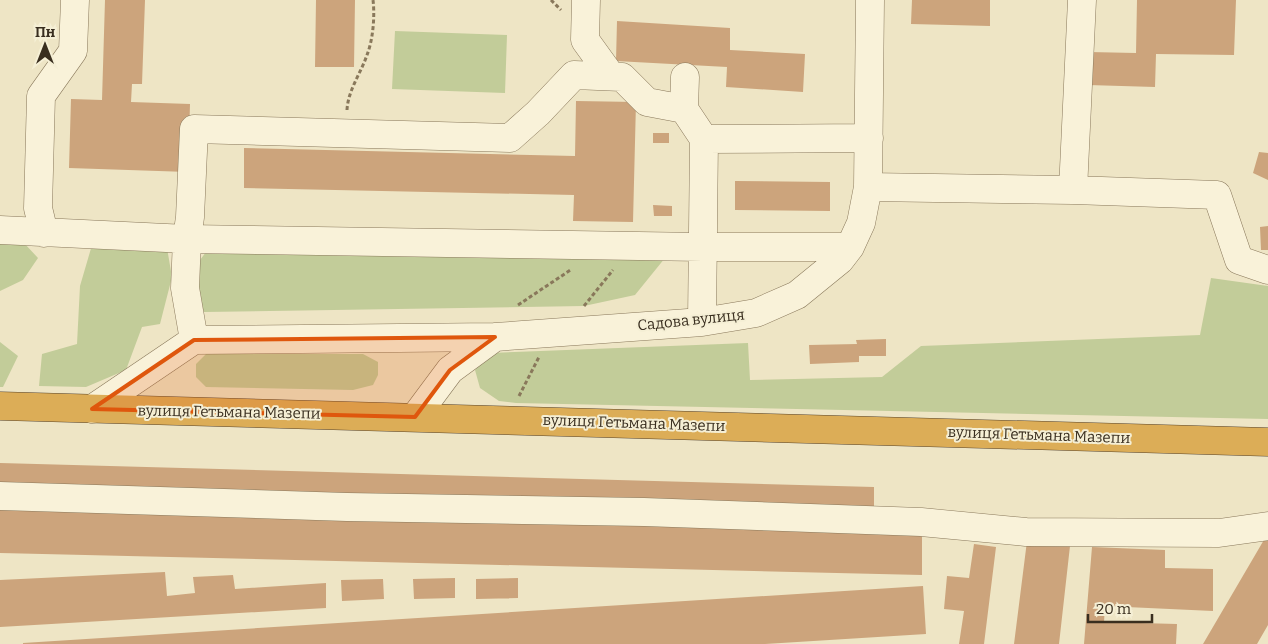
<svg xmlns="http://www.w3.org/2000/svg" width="1268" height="644" font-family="Bitter,serif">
	<rect width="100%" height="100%" fill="#eee5c5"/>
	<!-- green -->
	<path fill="#c2cc99" d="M395,31L507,35L505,93L392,89Z
		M0,242L24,243L38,258L23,280L0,291Z
		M92,245L167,248L172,277L160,324L142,327L126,370L86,387L39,386L42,354L77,344L80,286Z
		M209,248L665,258L635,295L584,306L204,312L195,291L194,268Z
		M1211,278L1268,286V419L516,403L499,401L480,388L475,370L490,353L748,343L750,380L882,377L921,346L1200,335Z
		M0,342L18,356L3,387H0Z
		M206,354H363L378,362V375L373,385L353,390L206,387L196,377V364Z"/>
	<!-- building -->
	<path fill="#cca47c" d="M105,0H145L142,84H132L131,102L190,104L188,172L69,168L71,99L102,100Z
		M316,0H355L354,67H315Z
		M912,0H990V26L911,24Z
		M1137,0H1236L1234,55L1156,54L1155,87L1088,85L1089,52L1136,53Z
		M617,21L730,28V50L805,54L803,92L726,87L727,67L616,61Z
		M576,101L636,102L633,222L573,221L574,195L244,188V148L575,156Z
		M653,133H669V143H653Z
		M1259,152L1268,153V180L1253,173Z
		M735,181L830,182V211L735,210Z
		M653,205L672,206V216H654Z
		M1268,226V250H1261L1260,227Z
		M886,339V356H859V362L810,364L809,345L857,344L856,340Z
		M0,463L874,487V511L0,488Z
		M0,505L922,530V575L0,553Z
		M1268,533V625L1257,644H1203Z
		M1027,541L1070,546L1059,644H1014Z
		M974,544L996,547L984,644H959L964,611L944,609L947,576L969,578Z
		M1092,547L1165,550V568L1213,569V611L1105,606L1104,622L1177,624L1176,644H1084Z
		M165,572L167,596L195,593L193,577L233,575L235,589L326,583V608L0,627V580Z
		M455,578V598L414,599L413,579Z
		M518,578V598L476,599V579Z
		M383,579L384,599L342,601L341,580Z
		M923,586L926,634L765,644H23V643Z"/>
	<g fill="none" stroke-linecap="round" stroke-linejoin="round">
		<defs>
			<path id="minor" d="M586,0L585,40L611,76
				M684,109L685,77
				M868,187L1073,190L1217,195L1239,260L1268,270
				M1073,190L1082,0
				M0,230L187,239L703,247H850
				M44,233L38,208L41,96L73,51L75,0
				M702,322L704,139L869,138
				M194,340L185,288L187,239L190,217L194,129L510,138L538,113L574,75L622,77L647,102L684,109L704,139
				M92,409L194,340L495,337
				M415,417L450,370L495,337L702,322L756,313L797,295L840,260L850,247L861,223L868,187L870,0
				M0,496L347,507L644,512L921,522L1026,532L1219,533L1268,526"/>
			<path id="highway" d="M0,406L1268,442"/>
		</defs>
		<!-- minor casing -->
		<use href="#minor" stroke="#89785b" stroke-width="29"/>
		<!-- highway casing -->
		<use href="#highway" stroke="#57452f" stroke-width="29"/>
		<!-- path -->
		<path stroke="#89785b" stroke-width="3" stroke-dasharray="4 2.5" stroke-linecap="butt" d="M551,0L561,10
			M347,110C348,90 361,73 367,55C373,40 375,16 373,0
			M518,305L572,269
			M584,306L613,270
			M519,396L539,357"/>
		<!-- minor -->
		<use href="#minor" stroke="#f9f2d9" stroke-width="28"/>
		<!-- highway -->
		<use href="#highway" stroke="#dcad57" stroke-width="28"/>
	</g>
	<!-- marked area -->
	<path fill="#df570d" fill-opacity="0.2" stroke="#df570d" stroke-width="4" stroke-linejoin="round" d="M495,337L450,370L415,417L92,409L194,340Z"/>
	<g text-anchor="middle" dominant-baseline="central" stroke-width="4" stroke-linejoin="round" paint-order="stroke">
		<!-- street labels -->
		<g font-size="15" fill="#392e1f" stroke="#f5efd5">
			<text transform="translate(691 320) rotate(-6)">Садова вулиця</text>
			<text transform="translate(229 412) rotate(1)">вулиця Гетьмана Мазепи</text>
			<text transform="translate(634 423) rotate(2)">вулиця Гетьмана Мазепи</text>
			<text transform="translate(1039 435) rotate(2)">вулиця Гетьмана Мазепи</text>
		</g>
	</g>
	<!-- north arrow -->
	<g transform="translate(45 45)" stroke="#f5efd5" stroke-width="4" paint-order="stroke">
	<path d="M0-4L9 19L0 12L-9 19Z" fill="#392e1f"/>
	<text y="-8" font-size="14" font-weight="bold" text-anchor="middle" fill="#392e1f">Пн</text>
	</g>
	<!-- scale -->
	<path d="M1088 614v8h64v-8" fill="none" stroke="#392e1f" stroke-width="2.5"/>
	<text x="1096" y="614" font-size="15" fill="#392e1f" stroke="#f5efd5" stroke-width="4" paint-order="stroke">20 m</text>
</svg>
